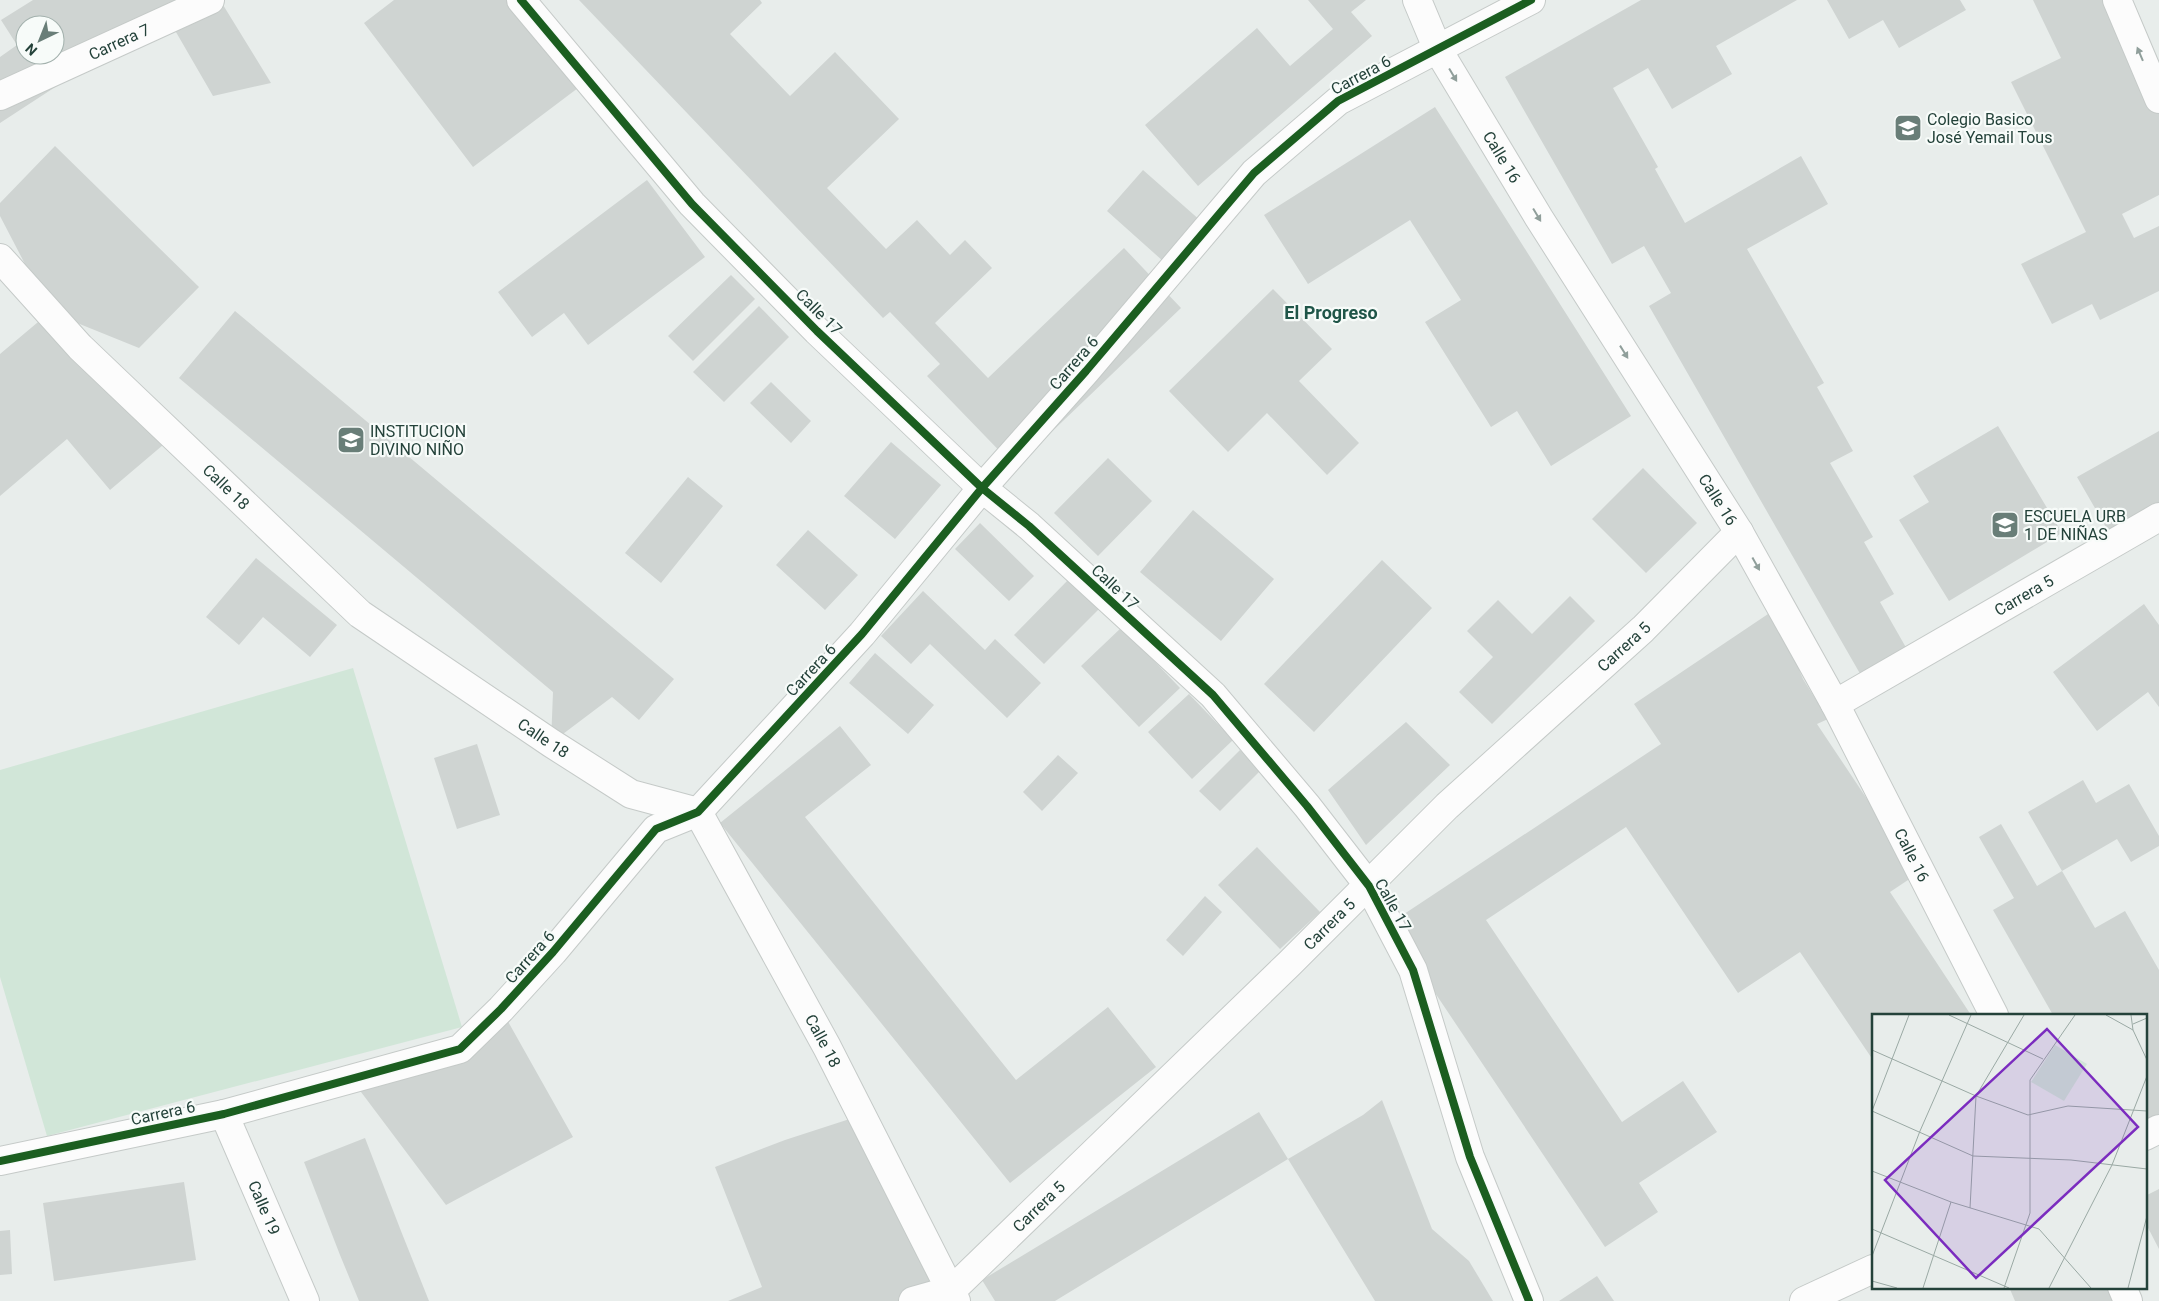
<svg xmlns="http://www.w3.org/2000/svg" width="2159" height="1301" font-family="Roboto,sans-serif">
	<rect width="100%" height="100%" fill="#e8edeb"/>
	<!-- green -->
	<path fill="#d1e6d8" d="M353,668L462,1027L47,1136L0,977V770Z"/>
	<!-- building -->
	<path fill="#cfd4d2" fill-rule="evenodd" d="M33,0H220L271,83L213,96L169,20L86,67L0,123V57L17,45L1,20ZM25,25H55V55H25Z
		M394,0H512L578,88L473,167L364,23Z
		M579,0H760L762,3L730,34L790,96L835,52L899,119L827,188L886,249L917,220L950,255L965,240L992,268L935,323L988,378L1124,248L1181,308L1015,467L927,376L940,364L890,312L883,318Z
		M1308,0H1366L1351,12L1372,36L1198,186L1145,125L1257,28L1290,66L1333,29Z
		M1641,0H1797L1716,46L1732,74L1672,109L1648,68L1613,88L1658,167L1655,169L1685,223L1801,156L1828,204L1747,249L1824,383L1817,387L1853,451L1830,463L1873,537L1864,542L1894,594L1880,602L1920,672L1874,698L1649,306L1671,293L1644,246L1612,264L1505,77Z
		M1827,0H1960L1966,10L1899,48L1883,20L1849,39Z
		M2033,0H2118L2159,84V195L2122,214L2134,238L2159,226V291L2100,320L2092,304L2052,324L2021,264L2086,232L2011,82L2061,58Z
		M1435,107L1631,416L1551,466L1517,411L1491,427L1425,322L1461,300L1410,220L1308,284L1264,215Z
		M55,146L199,287L139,348L50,312L0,216V203Z
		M1143,170L1210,229L1173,270L1107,211Z
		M647,180L705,257L588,345L564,313L532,337L498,292Z
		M731,275L755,299L693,361L668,336Z
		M1273,289L1332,349L1299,381L1359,443L1327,475L1267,413L1228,452L1169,391Z
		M759,306L789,337L724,402L693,372Z
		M235,311L674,679L639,720L612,697L551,743L553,692L179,378Z
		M50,312L163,445L110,490L67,439L0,496V354Z
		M771,382L811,421L791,443L750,403Z
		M1998,426L2062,533L1949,601L1899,520L1929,502L1913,476Z
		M2159,431V519L2118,548L2077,477Z
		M891,442L941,485L895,539L844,496Z
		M1108,458L1152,501L1098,556L1054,513Z
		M1643,468L1697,523L1646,573L1592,519Z
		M688,477L723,506L661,583L625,553Z
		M1193,510L1274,579L1221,641L1140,572Z
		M980,523L1034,576L1009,601L955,549Z
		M808,530L858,575L825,610L776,565Z
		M256,558L337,625L310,657L263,617L239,645L206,617Z
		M1382,560L1432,608L1314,732L1264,684Z
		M1069,579L1099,609L1044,664L1014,635Z
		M923,591L985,650L995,639L1041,683L1007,718L930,644L911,664L881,636Z
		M1570,596L1595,621L1492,724L1459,692L1493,657L1467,631L1498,600L1532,634Z
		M2144,604L2159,625V707L2148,692L2097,731L2053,672Z
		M1774,610L1803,679L1828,719L1817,724L1917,874L1890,892L1971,1015H1873V1060L1800,952L1738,993L1626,827L1486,920L1622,1122L1683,1081L1717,1132L1639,1183L1658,1212L1605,1247L1389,924L1661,744L1634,704Z
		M1122,627L1180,688L1139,727L1081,666Z
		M875,653L934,705L908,734L849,683Z
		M1189,694L1233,740L1192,779L1148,732Z
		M1406,722L1450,765L1366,845L1328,790Z
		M840,726L871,765L805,817L1016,1080L1108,1007L1156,1067L1010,1183L720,823Z
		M477,744L500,815L457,829L434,758Z
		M1240,750L1261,770L1220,811L1199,791Z
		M1058,755L1078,773L1042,811L1023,792Z
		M2083,780L2096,803L2129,784L2159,836V846L2131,862L2117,839L2062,871L2028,812Z
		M2001,824L2037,886L2062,871L2095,928L2125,911L2159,970V1124L2145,1131V1015H2053L1993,910L2014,898L1979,837Z
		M1257,847L1320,912L1280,949L1218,885Z
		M1205,896L1222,912L1183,956L1166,940Z
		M501,1009L573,1137L446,1205L352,1080L460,1049Z
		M1382,1100L1432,1229L1469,1261L1493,1301H1375L1288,1159L1363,1115Z
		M1259,1112L1288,1159L1055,1301H995L982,1280Z
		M862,1115L952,1290L913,1301H728L762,1287L715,1167L785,1140Z
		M365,1138L401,1231L429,1301H359L340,1255L304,1162Z
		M184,1182L196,1260L54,1281L43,1203Z
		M2159,1189V1249L2145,1222V1196Z
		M10,1230L12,1274L0,1275V1231Z
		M1597,1276L1614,1301H1559Z
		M2009,1287H2110L2116,1301H2015Z"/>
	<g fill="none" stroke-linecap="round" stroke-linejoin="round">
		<defs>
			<g id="minor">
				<path d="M521,0L692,204L817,331L982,488L1029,526L1213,695L1307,806L1369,886L1413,970L1470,1157L1529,1301"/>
				<path id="s1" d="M1417,0L1438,50L1539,218L1739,532L1835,704L1994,1015"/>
				<path d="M2117,0L2159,99"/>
				<path id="s2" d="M0,96L210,0"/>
				<path id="s3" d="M0,258L80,347L360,614L551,743L631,794L698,812L827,1047L956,1301"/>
				<path id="s4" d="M1835,704L2159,517"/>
				<path id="s5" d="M224,1114L305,1301"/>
				<path d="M2145,1136L2159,1129"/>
				<path d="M0,1161L224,1114L460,1049L501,1009L553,952L656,829L698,812L862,634L982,488L1086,371L1254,173L1338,101L1531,0"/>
				<path d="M2122,1287L2128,1301"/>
				<path id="s6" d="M913,1301L952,1290L1290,963L1447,806L1643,629L1739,532"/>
				<path d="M1804,1301L1873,1269"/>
			</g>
		</defs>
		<!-- minor casing -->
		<use href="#minor" stroke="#c5cac8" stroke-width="30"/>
		<!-- minor -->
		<use href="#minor" stroke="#fcfcfc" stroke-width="28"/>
		<defs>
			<path id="cycleway" d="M521,0L692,204L817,331L982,488L1029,526L1213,695L1307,806L1369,886L1413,970L1470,1157L1529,1301
				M0,1161L224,1114L460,1049L501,1009L553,952L656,829L698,812L862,634L982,488L1086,371L1254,173L1338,101L1531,0"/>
		</defs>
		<!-- cycleway casing -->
		<use href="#cycleway" stroke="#f7fbf9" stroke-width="11"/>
		<!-- cycleway -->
		<use href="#cycleway" stroke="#1b5e20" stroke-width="8"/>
	</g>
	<!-- one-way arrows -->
	<defs><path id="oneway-solid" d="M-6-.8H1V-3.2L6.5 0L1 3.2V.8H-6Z" transform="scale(1.25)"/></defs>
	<g fill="#909f9b">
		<use href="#oneway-solid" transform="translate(2140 54) rotate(-113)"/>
		<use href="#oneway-solid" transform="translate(1453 75) rotate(59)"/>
		<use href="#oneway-solid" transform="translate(1537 215) rotate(59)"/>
		<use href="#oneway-solid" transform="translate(1624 352) rotate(58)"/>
		<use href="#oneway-solid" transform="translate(1756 564) rotate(61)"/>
	</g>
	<!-- icons -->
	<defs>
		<symbol id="school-square" viewBox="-11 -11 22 22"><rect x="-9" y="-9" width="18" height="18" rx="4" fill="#697e78" stroke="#f7fbf9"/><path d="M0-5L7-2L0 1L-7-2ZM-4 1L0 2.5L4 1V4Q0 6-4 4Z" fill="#fff"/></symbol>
	</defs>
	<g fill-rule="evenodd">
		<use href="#school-square" x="1892" y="112" width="32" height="32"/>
		<use href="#school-square" x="335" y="424" width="32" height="32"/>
		<use href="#school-square" x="1989" y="509" width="32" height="32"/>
	</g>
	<g text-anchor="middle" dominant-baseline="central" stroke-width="4.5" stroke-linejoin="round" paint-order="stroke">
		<!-- street labels -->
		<g font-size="16" fill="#24423a" stroke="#f7fbf9">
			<text stroke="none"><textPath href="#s2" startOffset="131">Carrera 7</textPath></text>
			<text transform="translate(1361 75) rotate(-28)">Carrera 6</text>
			<text stroke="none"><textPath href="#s1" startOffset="179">Calle 16</textPath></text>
			<text transform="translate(819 312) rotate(45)">Calle 17</text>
			<text transform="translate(1074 363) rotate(-49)">Carrera 6</text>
			<text stroke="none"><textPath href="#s3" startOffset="322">Calle 18</textPath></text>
			<text stroke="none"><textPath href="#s1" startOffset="584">Calle 16</textPath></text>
			<text transform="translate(1115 587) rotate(43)">Calle 17</text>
			<text stroke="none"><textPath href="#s4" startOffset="218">Carrera 5</textPath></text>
			<text stroke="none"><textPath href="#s6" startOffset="971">Carrera 5</textPath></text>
			<text transform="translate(811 670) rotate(-47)">Carrera 6</text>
			<text stroke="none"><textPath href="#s3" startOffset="728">Calle 18</textPath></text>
			<text stroke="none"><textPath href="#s1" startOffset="989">Calle 16</textPath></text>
			<text transform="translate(1393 905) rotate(61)">Calle 17</text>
			<text stroke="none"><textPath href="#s6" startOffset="566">Carrera 5</textPath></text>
			<text transform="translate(530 957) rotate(-48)">Carrera 6</text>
			<text stroke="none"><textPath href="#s3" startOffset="1162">Calle 18</textPath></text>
			<text transform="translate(163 1113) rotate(-12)">Carrera 6</text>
			<text stroke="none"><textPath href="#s6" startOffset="161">Carrera 5</textPath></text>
			<text stroke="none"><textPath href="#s5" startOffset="102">Calle 19</textPath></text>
		</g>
		<!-- poi labels -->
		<g font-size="16" fill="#24423a" stroke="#f7fbf9" text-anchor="start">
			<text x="1927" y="119">Colegio Basico<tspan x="1927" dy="18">José Yemail Tous</tspan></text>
			<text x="370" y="431">INSTITUCION<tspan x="370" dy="18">DIVINO NIÑO</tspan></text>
			<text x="2024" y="516">ESCUELA URB<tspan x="2024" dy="18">1 DE NIÑAS</tspan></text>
		</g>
		<!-- neighbourhood labels -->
		<g font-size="18" font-weight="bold" fill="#1f5548" stroke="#f7fbf9">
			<text x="1331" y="312">El Progreso</text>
		</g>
	</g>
	<!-- overview -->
	<g transform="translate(1872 1014)">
		<rect width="275" height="275" fill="#e8edeb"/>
		<path d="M183,31L215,50L192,87L159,68Z" fill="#d1e6d8"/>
		<path fill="none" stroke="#9aa9a4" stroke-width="1" d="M37,1L0,97L101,142L199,146L275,155M77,1L171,45M234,1L261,16M259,1L261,16L275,46M261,10L275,4M0,36L104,82L156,101L196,92L275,97M0,157L79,188L167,215L219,274M98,194L104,82L152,1M0,215L137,274M0,242L48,117L99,1M0,267L25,274M51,274L79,188M132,274L158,199V66L203,1M177,274L240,151L275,62M256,274L275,202"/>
		<path fill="#7b2cbf" fill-opacity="0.15" stroke="#7b2cbf" stroke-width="2.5" d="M175,15L266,113L104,264L13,166Z"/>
		<rect width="275" height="275" fill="none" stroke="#24423a" stroke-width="2.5"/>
	</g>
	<!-- north arrow -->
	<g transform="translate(40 40) rotate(223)"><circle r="24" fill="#f7fbf9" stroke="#a3b1ad"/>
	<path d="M0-4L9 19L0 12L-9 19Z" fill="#697e78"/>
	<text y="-8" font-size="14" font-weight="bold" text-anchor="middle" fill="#24423a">N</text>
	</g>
</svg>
